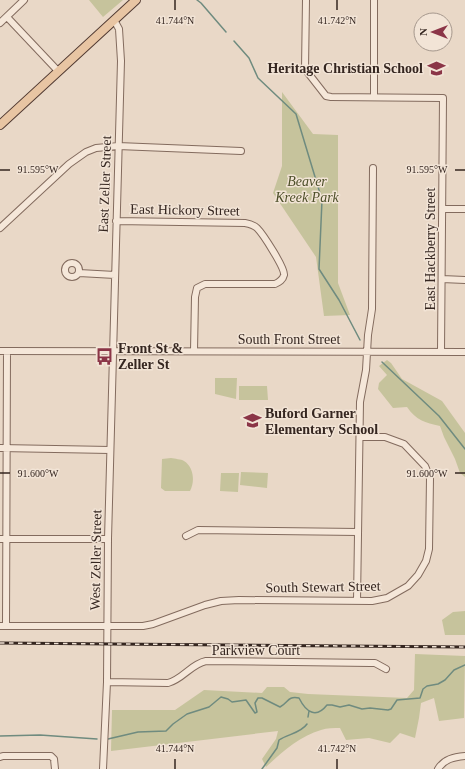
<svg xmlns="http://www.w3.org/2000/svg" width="465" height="769" font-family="'Times New Roman',serif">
	<rect width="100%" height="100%" fill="#e9d8c7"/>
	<!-- green -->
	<path fill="#c6c39c" d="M89,0H123L103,17Z
		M282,92L313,134L338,135V283L350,315L324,316L316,257L273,193L282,166Z
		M387,360L391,363L402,379L442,401L465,433V477L460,473L455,459L444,437L440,426C425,423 416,420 407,407L393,408L378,389L379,383L387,375L379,366Z
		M215,378H237L236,399L215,394Z
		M239,386H267L268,400H239Z
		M171,458C175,459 181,459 184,461C194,467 195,482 190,491H165L161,488L162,459Z
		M241,472L268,473L267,488L240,485Z
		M221,473H239L238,492L220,491Z
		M465,611V635H445L442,620L453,612Z
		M415,654L465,656L464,718L439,721L434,698L421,703L419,718L415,738L400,733L390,743L369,738L346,740L340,728C334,728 327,728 321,730C300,736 282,752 266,767L262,759L276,739L278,731L111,751L112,710H175L204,690L262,693L267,687H284L290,692L308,694L407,698L414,690Z"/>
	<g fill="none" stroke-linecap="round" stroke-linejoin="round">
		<!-- stream -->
		<path stroke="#6f8b7f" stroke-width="1.5" d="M197,0L201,3L226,32
			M234,41L249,58L258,78L296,114L322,200L319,269L339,300L360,340
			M382,362L439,416L465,449
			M308,717L309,711
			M0,736L40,735L97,739
			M108,739L138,732L166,731L173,724L187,714L209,707L221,697L228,699L232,702L246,700L255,713L257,712L255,703L258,698H262L280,707C289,702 287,696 299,698C306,712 316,719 327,705H332L340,707L349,705L362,709L370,708L388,710L391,709L397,700L420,698L423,689L427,686L438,684L445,680L454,670L465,665
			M262,769L277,748L279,740C288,734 301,733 307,724"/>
		<defs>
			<path id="minor" d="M306,0L305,69L326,96L331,97L443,98L441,352
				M7,17L58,71
				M0,23L24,0
				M374,97V0
				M442,209H465
				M116,221L245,223C250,224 254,225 257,228C263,234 285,268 284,275C283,280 279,282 275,284H205L197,288L195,297L194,351
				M0,228L69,164L86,152L96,148L118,146L241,151
				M65 270a7 7 0 1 1 14 0a7 7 0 1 1-14 0Z
				M79,273L115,275
				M442,279L465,280
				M0,351L465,352
				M0,448L110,450
				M186,536L198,530L358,532
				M0,539H108
				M357,601L360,402L366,370L368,335L372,309L373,168
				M0,626H143L153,624L205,605L221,601L239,600L372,601L387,598L408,586L418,575L426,561L429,549L430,478L425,466L404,444L385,437H360
				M6,626L7,351
				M107,682L168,683C183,679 191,664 206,661L371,663H375L386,669
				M0,757L3,756H51L54,759L55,769
				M103,769L107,682L108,539L121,61L119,29L114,20
				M438,769C444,759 454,757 465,756"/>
			<path id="major" d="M0,125L136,0"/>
		</defs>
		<!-- minor casing -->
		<use href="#minor" stroke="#836b5e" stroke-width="8"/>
		<!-- major casing -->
		<use href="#major" stroke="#513a32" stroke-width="10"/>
		<!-- minor -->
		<use href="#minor" stroke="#f5e7d9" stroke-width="6"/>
		<!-- major -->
		<use href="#major" stroke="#e8c5a3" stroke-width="8"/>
		<defs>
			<path id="rail" d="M0,643L465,647"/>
		</defs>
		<!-- rail casing -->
		<use href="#rail" stroke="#352620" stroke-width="3"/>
		<!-- rail -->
		<use href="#rail" stroke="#f2e4d6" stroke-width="1.5" stroke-dasharray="4.5" stroke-linecap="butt"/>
	</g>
	<!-- ticks -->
	<path fill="none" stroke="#352620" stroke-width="1.5" d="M175,0V10M337,0V10M0,170H10M455,170H465M0,473H10M455,473H465M175,759V769M337,759V769"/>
	<!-- icons -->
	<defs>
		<symbol id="school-bare" viewBox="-9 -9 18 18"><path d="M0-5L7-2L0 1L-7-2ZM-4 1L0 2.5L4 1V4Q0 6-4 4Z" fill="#8b3547" stroke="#f2e4d6" stroke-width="2.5" paint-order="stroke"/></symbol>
		<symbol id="bus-bare" viewBox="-9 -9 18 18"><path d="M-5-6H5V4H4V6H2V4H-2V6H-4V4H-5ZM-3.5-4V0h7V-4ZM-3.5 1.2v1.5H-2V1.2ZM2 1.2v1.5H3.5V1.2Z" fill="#8b3547" stroke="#f2e4d6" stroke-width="2.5" paint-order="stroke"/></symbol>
	</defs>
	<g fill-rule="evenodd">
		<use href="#school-bare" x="424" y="56" width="25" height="25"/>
		<use href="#bus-bare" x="92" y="344" width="25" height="25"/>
		<use href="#school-bare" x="240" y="408" width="25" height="25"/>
	</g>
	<g text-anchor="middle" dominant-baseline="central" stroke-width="3" stroke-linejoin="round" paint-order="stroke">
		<!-- poi labels -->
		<g font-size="14" font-weight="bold" fill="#352620" stroke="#f2e4d6" text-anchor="start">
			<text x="423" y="68" text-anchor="end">Heritage Christian School</text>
			<text x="118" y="348">Front St &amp;<tspan x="118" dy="16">Zeller St</tspan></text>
			<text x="265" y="413">Buford Garner<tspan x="265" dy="16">Elementary School</tspan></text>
		</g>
		<!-- park labels -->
		<g font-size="14" font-style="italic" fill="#4d4f29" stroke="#f2e4d6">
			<text x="307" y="181">Beaver<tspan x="307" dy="16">Kreek Park</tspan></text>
		</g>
		<!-- street labels -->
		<g font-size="14" fill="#352620" stroke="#f2e4d6">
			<text transform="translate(105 184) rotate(-88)">East Zeller Street</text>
			<text transform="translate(185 210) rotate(1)">East Hickory Street</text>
			<text transform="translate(430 249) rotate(-90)">East Hackberry Street</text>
			<text x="289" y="339">South Front Street</text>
			<text transform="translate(96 560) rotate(-89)">West Zeller Street</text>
			<text transform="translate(323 587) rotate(-1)">South Stewart Street</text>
			<text x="256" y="650">Parkview Court</text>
		</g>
	</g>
	<g font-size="10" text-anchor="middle" fill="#352620" stroke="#f2e4d6" stroke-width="3" stroke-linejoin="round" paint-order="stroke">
		<text x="175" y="24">41.744°N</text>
		<text x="337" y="24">41.742°N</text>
		<text x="427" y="173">91.595°W</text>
		<text x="38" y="173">91.595°W</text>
		<text x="427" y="477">91.600°W</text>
		<text x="38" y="477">91.600°W</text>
		<text x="175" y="752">41.744°N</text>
		<text x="337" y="752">41.742°N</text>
	</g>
	<!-- north arrow -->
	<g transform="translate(433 32) rotate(270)"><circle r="19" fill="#f2e4d6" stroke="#a6988d"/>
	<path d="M0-3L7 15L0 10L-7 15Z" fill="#8b3547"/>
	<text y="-6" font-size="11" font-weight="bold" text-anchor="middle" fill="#352620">N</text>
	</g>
</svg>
